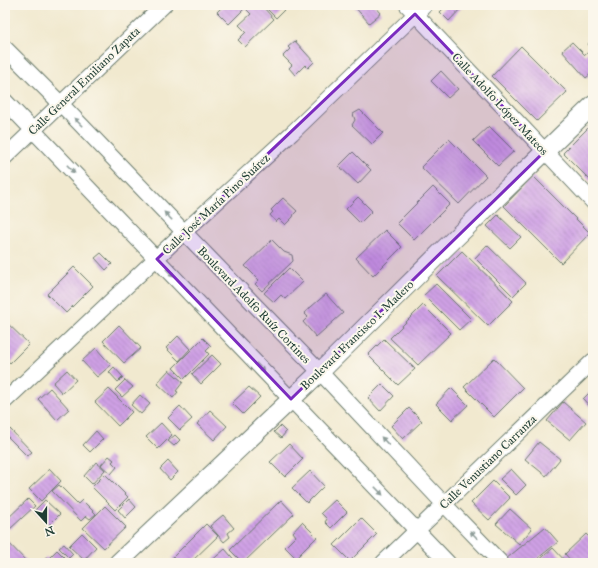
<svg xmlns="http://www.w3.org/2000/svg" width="598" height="568" font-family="'IM FELL Great Primer',serif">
	<defs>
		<pattern id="building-back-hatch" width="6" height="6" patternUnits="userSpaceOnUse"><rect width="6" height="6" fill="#cfa0e5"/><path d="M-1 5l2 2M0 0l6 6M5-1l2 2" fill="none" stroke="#a784ba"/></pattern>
	</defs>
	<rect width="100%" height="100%" fill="#fbf7ec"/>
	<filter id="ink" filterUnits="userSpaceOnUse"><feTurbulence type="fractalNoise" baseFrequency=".025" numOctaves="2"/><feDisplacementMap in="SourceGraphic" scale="8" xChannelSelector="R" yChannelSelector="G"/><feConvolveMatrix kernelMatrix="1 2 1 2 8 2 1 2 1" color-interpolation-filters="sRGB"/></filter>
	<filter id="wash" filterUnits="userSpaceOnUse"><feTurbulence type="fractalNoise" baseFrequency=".012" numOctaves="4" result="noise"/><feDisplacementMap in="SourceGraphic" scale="16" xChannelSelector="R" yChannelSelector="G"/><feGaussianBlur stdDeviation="0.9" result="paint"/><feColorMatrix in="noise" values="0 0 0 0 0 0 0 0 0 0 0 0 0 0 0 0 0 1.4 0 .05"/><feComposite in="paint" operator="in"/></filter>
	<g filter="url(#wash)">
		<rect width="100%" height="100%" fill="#f1e9cf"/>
		<g id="blocks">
			<!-- building -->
			<path fill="url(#building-back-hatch)" d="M224,5H261L274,19L245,47L238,40L246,32L239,25L251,14L245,8L229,24L217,12Z
				M267,5H289L276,18L265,7Z
				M353,5H374L381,13L369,23Z
				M447,5H461L462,7L449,21L440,12Z
				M593,39V72L586,78L562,51L572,42L585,55L592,49L588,44Z
				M295,41L314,62L308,68L305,65L295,75L289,68L292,65L283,56L290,49L288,47Z
				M521,46L567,92L537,121L492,76Z
				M441,71L458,89L448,98L431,81Z
				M360,110L383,133L372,144L352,125L355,120L353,114Z
				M593,123V179L591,181L563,153Z
				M489,126L514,151L498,166L473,141Z
				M449,139L486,176L459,204L421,167Z
				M353,152L371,170L358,184L339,166Z
				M533,176L590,233L561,263L504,206Z
				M433,187L450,204L414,240L397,223Z
				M358,197L372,211L360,223L346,209Z
				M283,198L297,211L294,214L293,217L285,225L279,219L276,222L270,215L273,212L271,210Z
				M498,215L521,237L510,248L487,226Z
				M385,230L402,247L373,276L356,258Z
				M272,240L284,252L292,255L293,261L262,291L255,284L259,280L245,266Z
				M487,245L526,283L513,296L475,258Z
				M462,251L513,301L488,326L437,276Z
				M101,253L112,264L106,270L95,258Z
				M74,267L93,286L66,313L47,294Z
				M289,268L303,282L285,299L281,295L274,302L264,293Z
				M436,284L471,319L459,330L424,295Z
				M326,294L343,313L316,337L303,322L308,317L304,313Z
				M423,305L451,333L418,365L390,338Z
				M5,321L29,344L10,363L5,358Z
				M119,325L141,348L124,363L103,341Z
				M178,336L190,349L179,361L166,348Z
				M203,338L211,346L206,351L209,354L184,379L173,368Z
				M384,339L415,369L398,385L368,355Z
				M96,348L111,365L97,377L82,361Z
				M212,355L221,364L201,384L192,374Z
				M494,358L523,388L494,417L464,387Z
				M114,367L123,377L118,382L109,372Z
				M67,370L76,380L62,393L53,383Z
				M169,370L183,382L176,391L178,392L173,398L157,383Z
				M125,380L133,387L122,397L115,390Z
				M382,384L394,396L380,411L368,398Z
				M249,387L260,397L243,414L232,403Z
				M50,388L69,409L57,420L38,399Z
				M451,388L468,405L452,420L436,404Z
				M109,389L132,412L118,426L95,402Z
				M593,389V410L583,399Z
				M140,395L150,404L141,414L131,405Z
				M563,402L586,422L570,440L547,421Z
				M180,406L192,419L180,430L168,418Z
				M409,408L422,421L403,439L391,426Z
				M210,410L227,426L214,440L197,424Z
				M161,423L172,435L158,449L146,437Z
				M280,426L286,432L281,438L274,432Z
				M10,429L32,452L27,456L5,434Z
				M96,431L103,439L90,452L83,445Z
				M175,435L180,440L174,446L168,441Z
				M539,442L560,459L546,476L525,459Z
				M289,444L303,459L285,477L270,462Z
				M109,456L114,460L112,462L117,467L111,474L101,465Z
				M168,461L178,472L170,480L160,469Z
				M96,462L105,470L92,484L84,476Z
				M50,469L61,481L41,501L29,489Z
				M511,469L526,485L516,495L500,479Z
				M310,471L324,486L307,503L292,488Z
				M105,474L128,497L115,510L92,487Z
				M493,481L510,498L489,520L471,503Z
				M59,485L78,504L82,500L96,514L90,519L86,516L81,521L52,491Z
				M28,499L35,506L10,529L5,524V521Z
				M129,499L136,507L125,518L118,510Z
				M45,500L60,514L49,525L35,510Z
				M281,500L294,514L243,563L230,550Z
				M335,500L347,512L331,528L325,522L327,519L321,513Z
				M105,506L126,527L104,548L83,528Z
				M510,509L532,529L519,544L496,524Z
				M223,515L234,528L228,533L230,537L224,542L210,526Z
				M361,518L377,534L350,561L334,545Z
				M302,522L317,537L296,558L285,547L296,536L293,532Z
				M206,524L218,536L190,563H177L172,558Z
				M545,527L558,542L532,563H510L506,559Z
				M82,533L96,547L84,560L69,546Z
				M586,534L593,541V563H573L565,554Z
				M5,539L28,563H6L5,562Z
				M64,544L73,554L69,558L59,548Z
				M553,548L567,563H536Z
				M225,549L237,563H209Z
				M57,550L67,560L64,563H57L50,557Z
				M46,557L54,563H41Z"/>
		</g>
	</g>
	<g filter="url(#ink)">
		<use href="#blocks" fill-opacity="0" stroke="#68796a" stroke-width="1"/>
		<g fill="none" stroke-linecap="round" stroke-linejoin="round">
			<defs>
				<path id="minor" d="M407,5L593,202
					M5,48L60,103L184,232L320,372L444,504L501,563
					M5,101L448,563
					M5,157L164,5
					M5,401L184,232L292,133L425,5
					M383,563L593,361"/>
				<path id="tertiary" d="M118,563L320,372L444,249L593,105"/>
			</defs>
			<!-- minor casing -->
			<use href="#minor" stroke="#68796a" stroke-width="17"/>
			<!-- tertiary casing -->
			<use href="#tertiary" stroke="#68796a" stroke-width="20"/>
			<!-- minor -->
			<use href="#minor" stroke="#fff" stroke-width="15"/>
			<!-- tertiary -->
			<use href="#tertiary" stroke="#fff" stroke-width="18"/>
		</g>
		<!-- one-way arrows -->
		<defs><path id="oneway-solid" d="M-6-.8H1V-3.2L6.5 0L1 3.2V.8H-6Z"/></defs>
		<g fill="#8f9e9a">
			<use href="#oneway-solid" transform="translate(78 122) rotate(-134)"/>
			<use href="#oneway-solid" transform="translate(71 169) rotate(46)"/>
			<use href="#oneway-solid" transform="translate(168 216) rotate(-134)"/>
			<use href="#oneway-solid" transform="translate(170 273) rotate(46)"/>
			<use href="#oneway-solid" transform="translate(260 367) rotate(46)"/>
			<use href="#oneway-solid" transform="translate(385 441) rotate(-133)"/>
			<use href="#oneway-solid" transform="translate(379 491) rotate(46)"/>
			<use href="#oneway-solid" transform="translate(474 535) rotate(-134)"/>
		</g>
	</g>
	<!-- marked area -->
	<path fill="#7b2cbf" fill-opacity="0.2" stroke="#7b2cbf" stroke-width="3" stroke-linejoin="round" d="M415,14L545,151L291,399L157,259Z"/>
	<g text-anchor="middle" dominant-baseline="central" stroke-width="4" stroke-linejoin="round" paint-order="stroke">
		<!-- street labels -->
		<g font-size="12" fill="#1f3d34" stroke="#fbf7ec">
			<text transform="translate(84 81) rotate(-44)">Calle General Emiliano Zapata</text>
			<text transform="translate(500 104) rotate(47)">Calle Adolfo López Mateos</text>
			<text transform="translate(216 204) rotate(-43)">Calle José María Pino Suárez</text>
			<text transform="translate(254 305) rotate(46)">Boulevard Adolfo Ruíz Cortines</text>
			<text transform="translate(357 335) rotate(-44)">Boulevard Francisco I. Madero</text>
			<text transform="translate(488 462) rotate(-44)">Calle Venustiano Carranza</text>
		</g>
	</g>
	<!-- margin -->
	<rect width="598" height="568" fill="none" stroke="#fbf7ec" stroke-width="20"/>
	<!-- north arrow -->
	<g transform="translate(46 522) rotate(159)" stroke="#fbf7ec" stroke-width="3" paint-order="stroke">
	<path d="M0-3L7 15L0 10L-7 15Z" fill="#1f3d34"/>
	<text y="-6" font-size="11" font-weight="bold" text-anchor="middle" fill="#1f3d34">N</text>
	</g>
</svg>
